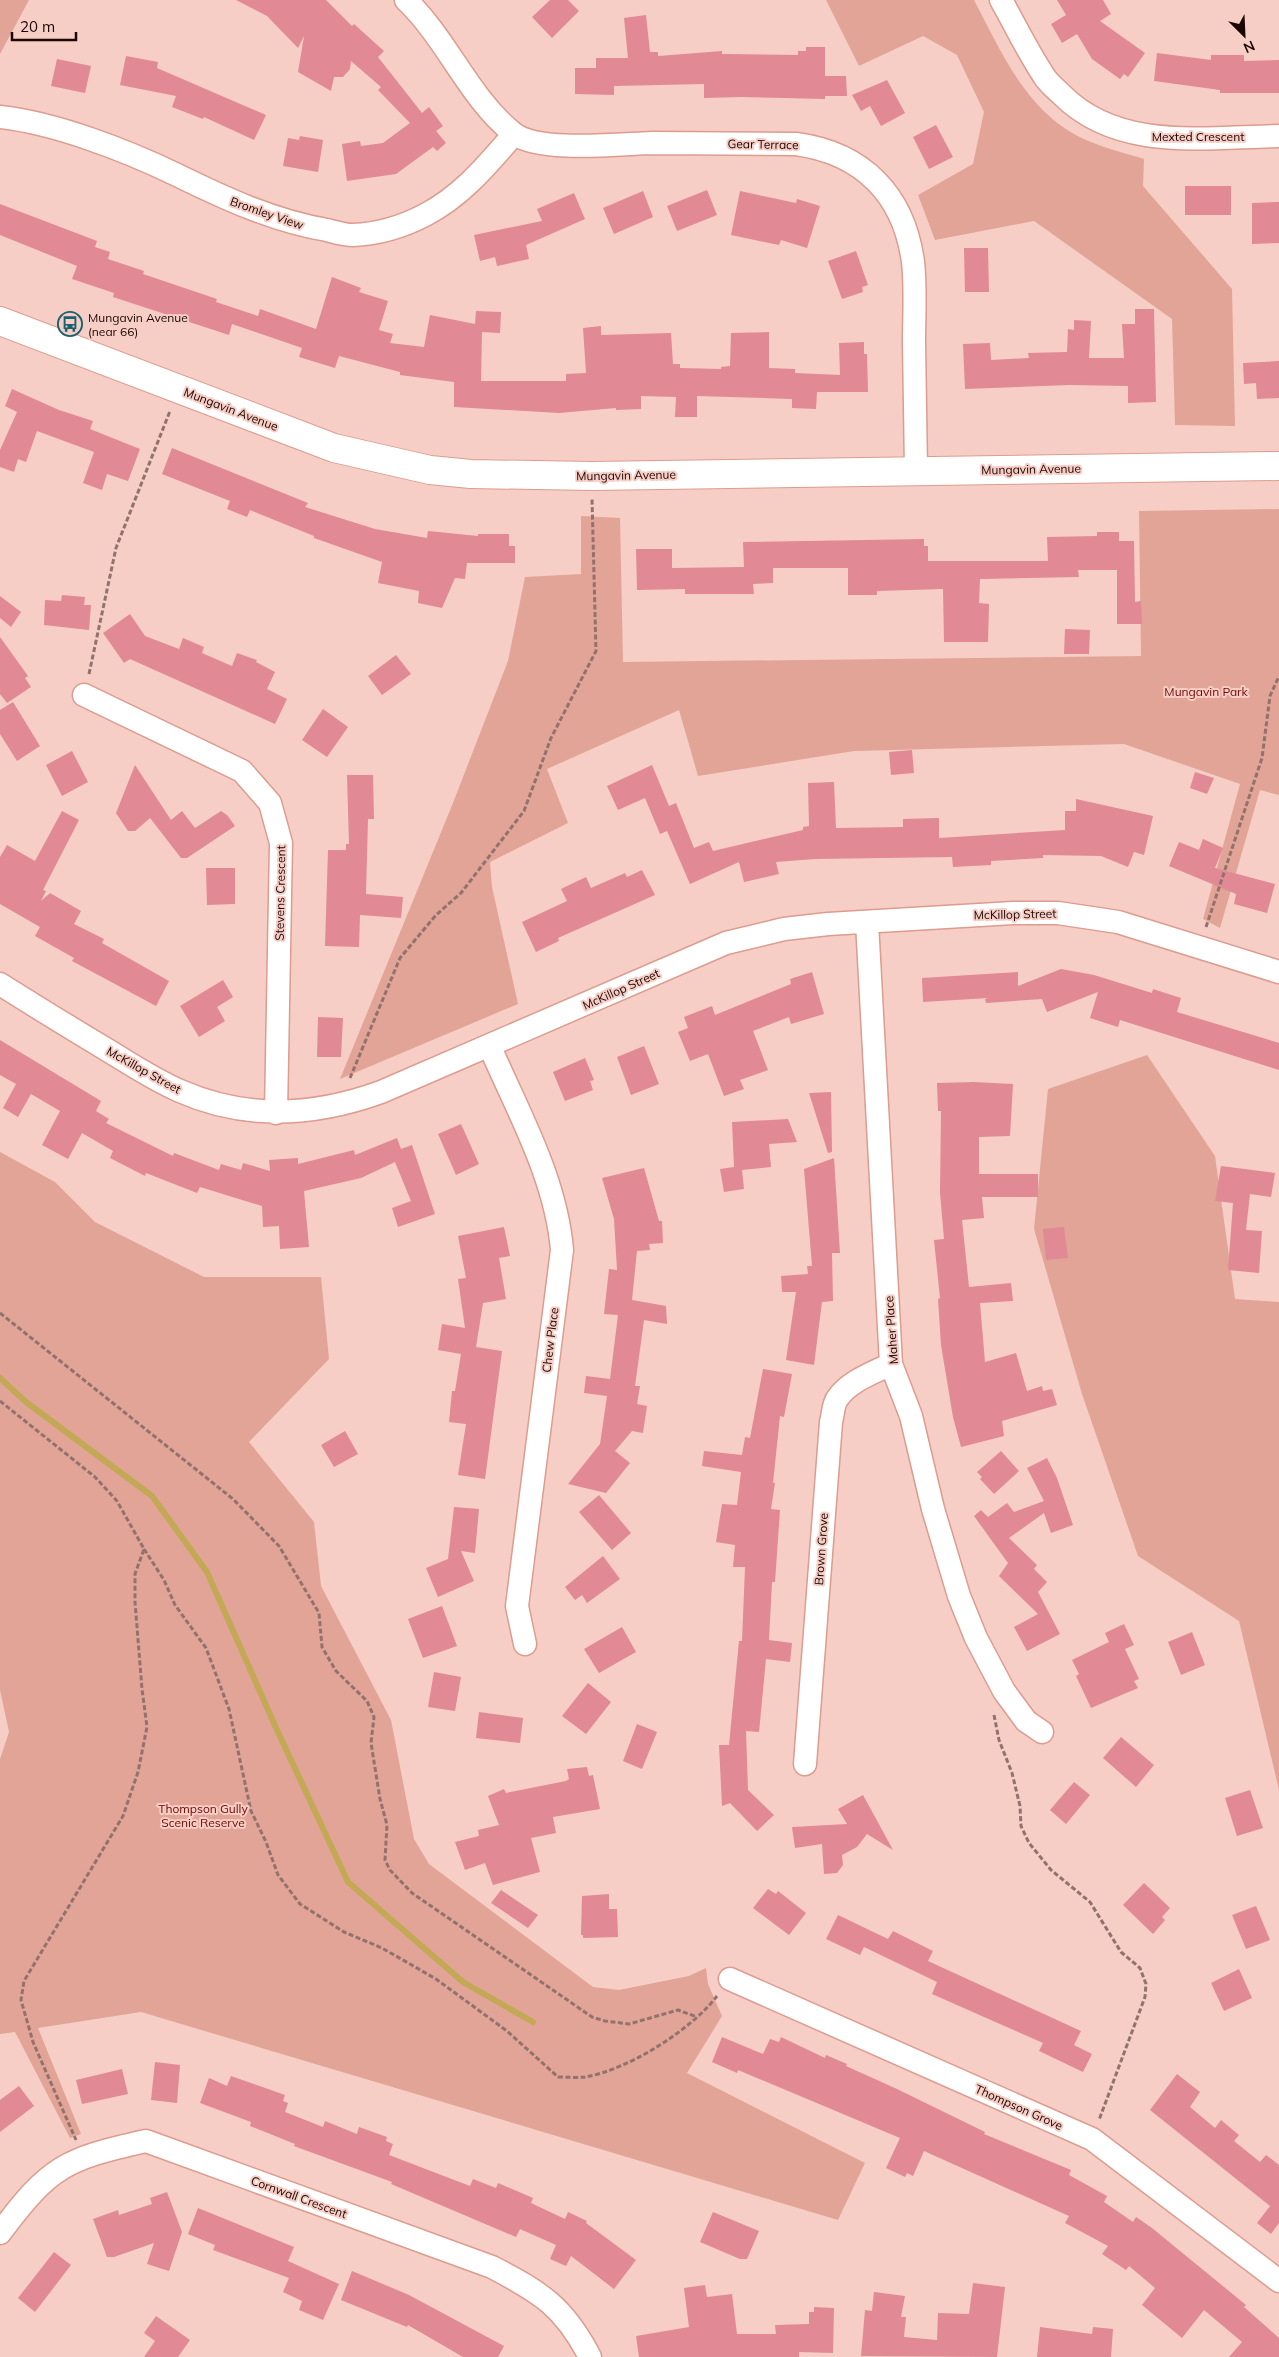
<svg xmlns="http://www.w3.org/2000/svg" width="1279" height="2357" font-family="Mulish,sans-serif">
	<rect width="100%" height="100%" fill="#f7cec5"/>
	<!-- green -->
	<path fill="#e2a497" d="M0,0H29L0,54Z
		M826,0H974C1002,53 1027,114 1086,140C1104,148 1125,153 1144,159L1143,186L1232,289L1235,426L1175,425L1172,319L1034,221L935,240L918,195L973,164L984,112L957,55L923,36L859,66Z
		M1279,509V795L1260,790L1220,928L1203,919L1240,784L1124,744L854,751L698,776L679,710L547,769L568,823L490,862L492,887L518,1004L340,1079L453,803L508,661L525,577L581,574V516L620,518L623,662L1141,656L1139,511Z
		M1147,1055L1215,1156L1235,1299L1279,1302V1790L1239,1621L1138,1556L1082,1394L1034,1229L1048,1089Z
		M0,1152L55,1182L95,1222L204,1277H321L329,1359L249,1442L314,1522L321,1586L391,1720L414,1839L429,1864L593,1987L619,1990L689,1976L706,1968L708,1984L722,2016L687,2073L865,2163L838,2220L141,2012L38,2028L81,2134L70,2138L15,2032L0,2034V1759L9,1732L0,1690Z"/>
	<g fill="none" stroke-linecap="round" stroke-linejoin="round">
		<!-- stream -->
		<path stroke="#c3a855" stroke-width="6" d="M0,1378L26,1402L152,1496L207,1572L277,1730L348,1882L463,1982L533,2022"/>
	</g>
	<!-- building -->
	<path fill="#e18994" d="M236,0H326L352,26L354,24L384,51L378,57L422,113L429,107L443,126L436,131L446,143L437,151L433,147L396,174L347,181L342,144L360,141L361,146L383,143L410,123L378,90L381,87L351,61L350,69L343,77H334L331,91L298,72L304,36L298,48L267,16Z
		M550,0H568L579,11L552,38L532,17Z
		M1057,0H1103L1111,14L1100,21L1145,53L1128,77L1124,74L1120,79L1092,59L1077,34L1062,43L1051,24L1066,15Z
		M646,15L650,52H658V56L722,51V54L798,55V51H806V47H825V76H846L847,96H825V99L741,97L704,98V84L614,86V95L575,94V68H596V58H628L624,18Z
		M1157,53L1211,60V55H1244V61L1279,60V93H1220V90L1154,81Z
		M126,56L158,62L157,68L266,115L254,140L204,117L203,119L172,107L176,96L120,85Z
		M57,59L91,66L85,93L51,86Z
		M887,80L905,113L881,126L870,106L861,111L852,95Z
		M936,125L953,157L929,169L913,137Z
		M300,136L323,140L318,172L283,166L288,138L299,140Z
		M1185,186H1231V215H1185Z
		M707,190L717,215L677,231L667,206Z
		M643,191L653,217L614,234L603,208Z
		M740,191L796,203L797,199L820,206L807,248L781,240L779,245L731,235Z
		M574,193L585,219L526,245L529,259L497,266L495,257L480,261L474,235L542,221L537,209Z
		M1279,202V243L1252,244V203Z
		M0,204L97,241L95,247L110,252L108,259L144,271L143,274L217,299L216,302L258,316L260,309L316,329L332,277L361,288L359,292L388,301L379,330L393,334L390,343L424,347L430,315L475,324L476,311L501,312L500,333L482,332L481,381H566V374L586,373L583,328L601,326V335L671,333L673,364H680V368L721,369V367L730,366L731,333L769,332V368L795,369V373L840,375L839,343L864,342V354H867L868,392H817L816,409L792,408V399L697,396V417H675L676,397L641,396V409L616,410V408L559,413L454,407V382L400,375V372L339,356L335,368L299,357L302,348L232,324L229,335L113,297L114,293L72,279L77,266L0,235Z
		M964,248H988L989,292H965Z
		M856,251L868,285L862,287L863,292L842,299L828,261Z
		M1135,309H1154L1156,402L1128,403V386L1070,385L965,389L963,344L990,343L991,360L1029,358L1028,353L1067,352L1068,329L1074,330V320L1091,321L1089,358H1124L1122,324H1135Z
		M1279,361V398L1257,399L1256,383L1244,384L1243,363Z
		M12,389L59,410L93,421L90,429L140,449L128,481L107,474L102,490L83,483L94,452L37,431L26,462L18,459L14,472L0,467V450L17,412L5,406Z
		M172,448L308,503L305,507L375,529L427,538L428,531L478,536V534H509V546H515V563H467L465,579L455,578L442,608L418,603L419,591L378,583L382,562L314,538V536L250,510L247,517L227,509L230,501L162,474Z
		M1097,532H1119V541H1134L1135,602L1141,601L1142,624H1117V570H1078L1079,577L980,579L979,603L989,604L988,642H944L943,589L877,591V595H848V568H773V583L753,584L754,594H685V589L637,590L636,549H672V568L744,567L743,542L924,539V546H928V561H1048L1047,537L1097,536Z
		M62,595L85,597L84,605H91L89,630L44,625L45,600L61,601Z
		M0,596L21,612L11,627L0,618Z
		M130,614L145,636L179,649L183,638L204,647L202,653L232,666L237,653L257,660L256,662L275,672L267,689L287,699L275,724L130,659L124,663L103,633Z
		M1065,629L1090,630L1089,654H1064Z
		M0,637L28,676L25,678L31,687L7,703L0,694Z
		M396,655L411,674L382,695L368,676Z
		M13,702L40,746L17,761L0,734V710Z
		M323,709L348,727L327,757L302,740Z
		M912,750L914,773L891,775L889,752Z
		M72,751L88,782L62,796L46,765Z
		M135,765L171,820L182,811L195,828L221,811L227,815L235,826L187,858H181L150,818L135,831H128L116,813Z
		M652,765L669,806L676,803L694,848L709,842L713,851L803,830V827L809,826L808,783L834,782L836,828L903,827V819L939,818V838L1065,830V811H1076V799L1153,816L1144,855L1134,852L1128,867L1101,856L1043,855V858L991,861V865L953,867L952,857L815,859L776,862L779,874L744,882L739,862L690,884L667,831L660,834L645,798L618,810L607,786Z
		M1195,772L1214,778L1207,794L1190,788Z
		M347,775H373L374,819H368L366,894L403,897L401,918L360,915L359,947L325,946L328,850H346V844H349Z
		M62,811L79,820L43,890L46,891L41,901L50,893L81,911L74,924L104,939L102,943L169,981L156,1006L72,961L74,958L35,936L40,927L0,904V857L7,845L35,861Z
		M1203,839L1223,848L1215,868L1275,884L1267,913L1234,904L1236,894L1169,866L1179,842L1199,850Z
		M206,868H235V904L207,905Z
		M642,870L655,895L558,938L559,941L536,952L522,922L567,901L561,889L586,877L591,888L625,873L627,877Z
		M1061,969L1094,975L1152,993L1153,989L1181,998L1177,1012L1279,1043V1070L1120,1020L1118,1027L1090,1018L1098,992L1047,1012L1042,999L986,1003L985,999L988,998L923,1002L922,978L1018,972V986Z
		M812,972L824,1014L791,1024L789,1017L753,1031L768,1070L740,1080L744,1089L724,1096L708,1054L690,1061L678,1032L688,1028L684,1017L712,1006L715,1015L791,984L790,979Z
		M223,980L233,997L217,1007L225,1021L199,1037L180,1006Z
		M318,1017L343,1018L341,1057H317Z
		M0,1040L101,1101L96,1111L109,1119L106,1123L173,1156L174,1153L219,1170L221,1164L241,1170L243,1163L270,1171L269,1160L298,1158V1164L354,1150L355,1155L397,1138L401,1149L412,1145L435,1214L398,1227L392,1208L411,1201L395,1162L361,1178L304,1191L309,1247L280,1249L279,1226L263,1227L262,1206L200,1187L197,1193L146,1173L145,1176L110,1158L113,1151L82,1133L68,1159L42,1145L60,1111L31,1094L18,1117L3,1108L16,1084L0,1075Z
		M644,1046L659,1084L631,1095L617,1057Z
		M585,1058L594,1080L590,1081L593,1090L565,1101L553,1072Z
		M974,1082L1013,1084L1010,1136L979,1137V1174H1038V1197H982L984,1218L962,1220L969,1287L1011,1283L1013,1301L980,1303L985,1362L1016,1353L1027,1391L1042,1386L1043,1391L1052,1389L1057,1405L1002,1421L1004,1436L961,1447L953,1417L941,1345L938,1299L940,1298L934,1240L944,1239L940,1193L941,1111H938L937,1083Z
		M831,1092L832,1152L828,1153L809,1093Z
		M788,1119L797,1142L769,1144L771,1167L742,1170L744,1189L724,1192L720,1169L734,1167L732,1122Z
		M461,1124L479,1164L456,1175L438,1134Z
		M834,1158L840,1253H832L833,1301L822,1302L814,1365L786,1360L796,1292H782L781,1276L808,1274L807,1266H812L804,1169Z
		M1221,1166L1275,1173L1271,1197L1250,1194L1246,1230L1262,1231L1259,1273L1228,1270L1233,1203L1215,1201Z
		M644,1168L659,1221H662L663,1243L649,1244L650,1250L637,1251L632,1300L666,1306L667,1324L644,1320L635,1386H640L637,1404L647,1406L643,1433L632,1431L615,1451L630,1463L606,1493L568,1484L600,1444L607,1396L584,1393L586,1376L610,1379L618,1315L604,1314L609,1269L617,1270L614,1219L602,1178Z
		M504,1227L510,1256L499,1258L506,1299L483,1303L476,1347L502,1351L485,1479L458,1475L466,1424L449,1422L452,1391H455L461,1354L438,1350L442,1324L465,1328L458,1279L466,1278L458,1236Z
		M1064,1227L1068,1258L1046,1260L1043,1229Z
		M763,1369L792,1374L784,1417L780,1416L773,1483H775L771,1509L780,1510L775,1582H772L769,1640L792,1643L790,1662L766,1659L759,1732L746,1731L748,1790L774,1815L757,1831L730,1803L722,1806L719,1745H729L739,1641H742L745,1567H733L735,1545L716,1542L722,1504L737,1505L741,1472L702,1466L704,1451L742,1455L745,1437L750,1438Z
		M345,1431L358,1454L334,1467L321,1445Z
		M1001,1451L1019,1471L994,1494L980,1479L982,1477L977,1472Z
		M1047,1458L1057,1478L1073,1525L1051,1533L1044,1513L1009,1538L1037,1565L1034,1569L1047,1582L1038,1592L1060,1634L1027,1651L1014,1627L1038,1614L999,1576L1008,1563L974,1516L981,1510L988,1517L1007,1503L1014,1512L1044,1501L1027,1468Z
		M599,1495L631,1533L612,1550L579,1512Z
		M454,1507L479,1509L475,1553L461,1551L474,1581L438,1597L426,1568L448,1559Z
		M603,1556L620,1579L587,1603L582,1595L575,1600L565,1587Z
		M442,1606L457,1646L423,1658L408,1619Z
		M1124,1624L1134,1645L1125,1649L1139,1679L1134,1681L1138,1688L1091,1708L1076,1676L1079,1674L1072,1660L1109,1642L1105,1633Z
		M622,1627L636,1652L599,1673L584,1649Z
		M1192,1632L1205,1665L1181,1675L1168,1642Z
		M434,1672L461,1677L455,1711L428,1707Z
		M588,1683L611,1702L586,1734L562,1716Z
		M479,1712L523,1718L520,1743L476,1738Z
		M637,1724L657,1732L642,1769L623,1761Z
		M1121,1737L1154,1765L1136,1787L1103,1758Z
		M587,1767L589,1776L593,1775L600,1809L553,1817L556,1833L531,1838L540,1872L493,1885L485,1863L465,1870L455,1842L479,1836L478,1830L499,1825L488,1796L504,1789L506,1793L566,1781L569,1779L567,1769Z
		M1074,1782L1090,1795L1066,1824L1050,1810Z
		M1250,1790L1263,1828L1237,1836L1225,1798Z
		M863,1795L893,1850L867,1834L857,1847L842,1855L843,1865L837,1873L824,1874L822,1844L795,1848L792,1827L847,1824L838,1809Z
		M1144,1883L1170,1908L1162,1917L1165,1920L1153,1934L1123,1905Z
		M768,1889L776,1894L778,1891L806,1913L789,1935L753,1908Z
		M501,1890L538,1915L528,1928L491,1903Z
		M609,1894V1909H617L618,1937L583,1938V1935H581L582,1896Z
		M1256,1906L1270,1940L1246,1949L1232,1915Z
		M838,1915L888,1939L893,1931L933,1951L928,1961L1081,2031L1074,2045L1092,2054L1083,2072L1039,2051L1043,2043L932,1994L937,1982L864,1947L860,1955L826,1939Z
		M1239,1969L1252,1998L1224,2011L1211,1983Z
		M722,2037L763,2054L770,2039L779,2042L781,2037L825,2058L826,2055L847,2064L846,2066L897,2089L985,2132L984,2134L1071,2170L1069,2175L1107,2196L1104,2202L1133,2222L1136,2217L1152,2228L1246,2305L1244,2307L1279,2338V2357H1229L1242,2342L1204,2310L1182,2338L1142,2305L1155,2288L1129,2266L1126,2270L1102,2254L1108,2246L1065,2223L1069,2216L924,2151L913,2176L907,2173L905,2177L886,2168L900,2138L738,2070L737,2073L712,2062Z
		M155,2062L180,2065L177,2103L151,2100Z
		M122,2069L128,2094L82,2104L76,2080Z
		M1177,2074L1200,2092L1190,2107L1215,2128L1221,2120L1239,2135L1234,2141L1260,2162L1266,2155L1279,2165V2223L1271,2234L1257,2223L1270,2206L1150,2110Z
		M231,2076L285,2095L283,2101L288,2103L285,2112L323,2127L325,2121L357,2134L359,2127L387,2137L386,2141L393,2144L389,2155L470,2186L473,2179L496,2188L498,2183L533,2198L531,2203L565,2219L568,2212L587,2221L586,2223L636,2260L614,2289L571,2256L566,2266L550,2259L556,2245L520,2229L516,2237L391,2184L392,2182L294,2146L295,2144L250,2126L251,2122L200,2103L209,2078L227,2086Z
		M19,2086L34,2106L0,2132V2100Z
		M167,2192L182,2232L169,2271L147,2264L154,2243L114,2257H107L93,2219L118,2210L119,2215L152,2204L150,2198Z
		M198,2208L294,2247L288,2261L339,2284L323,2320L299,2310L302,2301L283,2292L289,2278L213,2250L215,2245L188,2234Z
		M713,2212L759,2231L747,2259H740L700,2242Z
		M54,2252L71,2265L35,2312L18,2298Z
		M352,2271L409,2295L504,2346L498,2357H463L408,2325L407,2327L341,2300Z
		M973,2283L1005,2287L997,2357L861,2356L865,2310L872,2311L874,2292L905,2296L901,2317H906L904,2337L937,2340L938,2313L969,2314Z
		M705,2285L707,2297L732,2294L737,2334H776L775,2325L809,2324V2312H814V2307L834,2308L833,2353L799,2352V2357H639L636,2336L689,2327L684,2288Z
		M156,2316L190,2340L178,2357H144L155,2341L144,2333Z
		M1040,2327L1092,2334L1093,2327L1113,2329L1111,2357H1037Z"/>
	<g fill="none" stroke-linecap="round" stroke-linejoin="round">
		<defs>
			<path id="street" d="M406,0C447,39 469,98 513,133C538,153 619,144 651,143C700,143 748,144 796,144C863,153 904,195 913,262C916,288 914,316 914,342C915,385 915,428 916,471
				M1001,0C1015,25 1028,52 1044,76C1048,83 1056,89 1062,95C1119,152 1206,137 1279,136
				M0,117C55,123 125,150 175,174C224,198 273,221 327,230C335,232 345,235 353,235C378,234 404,226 425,215C462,196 488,164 514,134
				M84,695L242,771L270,803L281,843L276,1113
				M867,922L891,1364L911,1416L933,1509L959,1596L976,1638L1004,1691L1026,1721L1042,1732
				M0,984C35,1006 69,1027 104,1048C129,1063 154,1080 180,1091C246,1120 315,1116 381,1092L726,943L784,929L828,924L1013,913H1058L1118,922L1279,972
				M490,1047C518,1112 556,1178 562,1250L517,1606L525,1644
				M805,1764L831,1422C833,1415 833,1405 837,1399C849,1381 873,1373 891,1364
				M730,1979L1092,2139L1279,2281
				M0,2233C50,2166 65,2159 146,2141L492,2267C542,2293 564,2307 590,2357"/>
			<path id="secondary" d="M0,321L334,448L430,470L471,474L592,476L1279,466"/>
		</defs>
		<!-- street casing -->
		<use href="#street" stroke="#dc9c8f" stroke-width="25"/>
		<!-- secondary casing -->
		<use href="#secondary" stroke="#dc9c8f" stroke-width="30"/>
		<!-- path -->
		<path stroke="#92726c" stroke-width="3" stroke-dasharray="5 2.5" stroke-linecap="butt" d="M89,674L116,548L170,411
			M1206,927L1262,758L1270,696L1279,676
			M350,1078L400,958L436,915L461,893L524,811L551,738L596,651L592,499
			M0,1313L233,1499L279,1546L319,1613L322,1647L336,1671L367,1701L374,1717L371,1743L380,1799L387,1825L385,1860L390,1870L412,1893L592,2017L605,2021L629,2024L678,2010L697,2017
			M0,1401L95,1477L117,1501L144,1549L135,1574V1602L142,1689L147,1727L138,1772L123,1816L24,1981L21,2000L33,2042L76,2140
			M144,1549L164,1580L175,1605L206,1648L229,1709L251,1811L266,1842L278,1875L300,1904L344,1932L382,1948L436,1979L507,2031L558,2077C567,2077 577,2078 585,2077C628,2070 691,2030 717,1996
			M994,1715L999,1740L1012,1773L1020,1806L1021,1826L1029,1843L1051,1870L1090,1902L1121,1952L1140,1968L1146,1984L1145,1997L1099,2120"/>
		<!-- street -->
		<use href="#street" stroke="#fff" stroke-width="22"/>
		<!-- secondary -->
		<use href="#secondary" stroke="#fff" stroke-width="28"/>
	</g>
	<!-- icons -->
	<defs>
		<symbol id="bus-ring" viewBox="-11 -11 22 22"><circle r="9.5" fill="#f7cec5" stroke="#17626e" stroke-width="1.5"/><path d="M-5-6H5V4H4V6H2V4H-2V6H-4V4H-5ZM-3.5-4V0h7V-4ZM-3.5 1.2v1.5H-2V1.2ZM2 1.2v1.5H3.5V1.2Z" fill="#17626e"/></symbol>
	</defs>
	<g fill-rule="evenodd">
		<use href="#bus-ring" x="56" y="310" width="28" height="28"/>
	</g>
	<g text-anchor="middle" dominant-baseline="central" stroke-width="4" stroke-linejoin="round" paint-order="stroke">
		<!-- street labels -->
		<g font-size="12" fill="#1c0604" stroke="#f7cec5">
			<text x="1198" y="136">Mexted Crescent</text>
			<text transform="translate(763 144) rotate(1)">Gear Terrace</text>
			<text transform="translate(267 213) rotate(19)">Bromley View</text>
			<text transform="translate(231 409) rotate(21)">Mungavin Avenue</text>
			<text transform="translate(1031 469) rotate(-1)">Mungavin Avenue</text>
			<text transform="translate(626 475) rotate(-1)">Mungavin Avenue</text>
			<text transform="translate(280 893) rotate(-89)">Stevens Crescent</text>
			<text transform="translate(1015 914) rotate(-1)">McKillop Street</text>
			<text transform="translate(621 989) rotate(-24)">McKillop Street</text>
			<text transform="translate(144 1070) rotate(29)">McKillop Street</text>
			<text transform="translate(891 1330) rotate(-94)">Maher Place</text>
			<text transform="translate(550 1340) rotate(-83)">Chew Place</text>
			<text transform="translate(821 1549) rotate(-86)">Brown Grove</text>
			<text transform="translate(1019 2107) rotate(24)">Thompson Grove</text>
			<text transform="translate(299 2197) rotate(20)">Cornwall Crescent</text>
		</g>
		<!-- poi labels -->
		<g font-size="12" fill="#1c0604" stroke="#f7cec5" text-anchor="start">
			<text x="88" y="317">Mungavin Avenue<tspan x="88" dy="14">(near 66)</tspan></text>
		</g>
		<!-- park labels -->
		<g font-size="12" fill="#710700" stroke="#f7cec5">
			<text x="1206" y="691">Mungavin Park</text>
			<text x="203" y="1808">Thompson Gully<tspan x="203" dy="14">Scenic Reserve</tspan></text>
		</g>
	</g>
	<!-- north arrow -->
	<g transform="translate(1244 35) rotate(156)" stroke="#f7cec5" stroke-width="4" paint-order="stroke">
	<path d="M0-4L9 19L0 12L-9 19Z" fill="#1c0604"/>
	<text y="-8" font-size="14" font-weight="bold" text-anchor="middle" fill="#1c0604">N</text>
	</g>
	<!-- scale -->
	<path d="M12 32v8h64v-8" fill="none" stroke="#1c0604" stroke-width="2.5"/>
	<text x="20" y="32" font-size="15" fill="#1c0604" stroke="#f7cec5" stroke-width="4" paint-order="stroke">20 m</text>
</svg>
